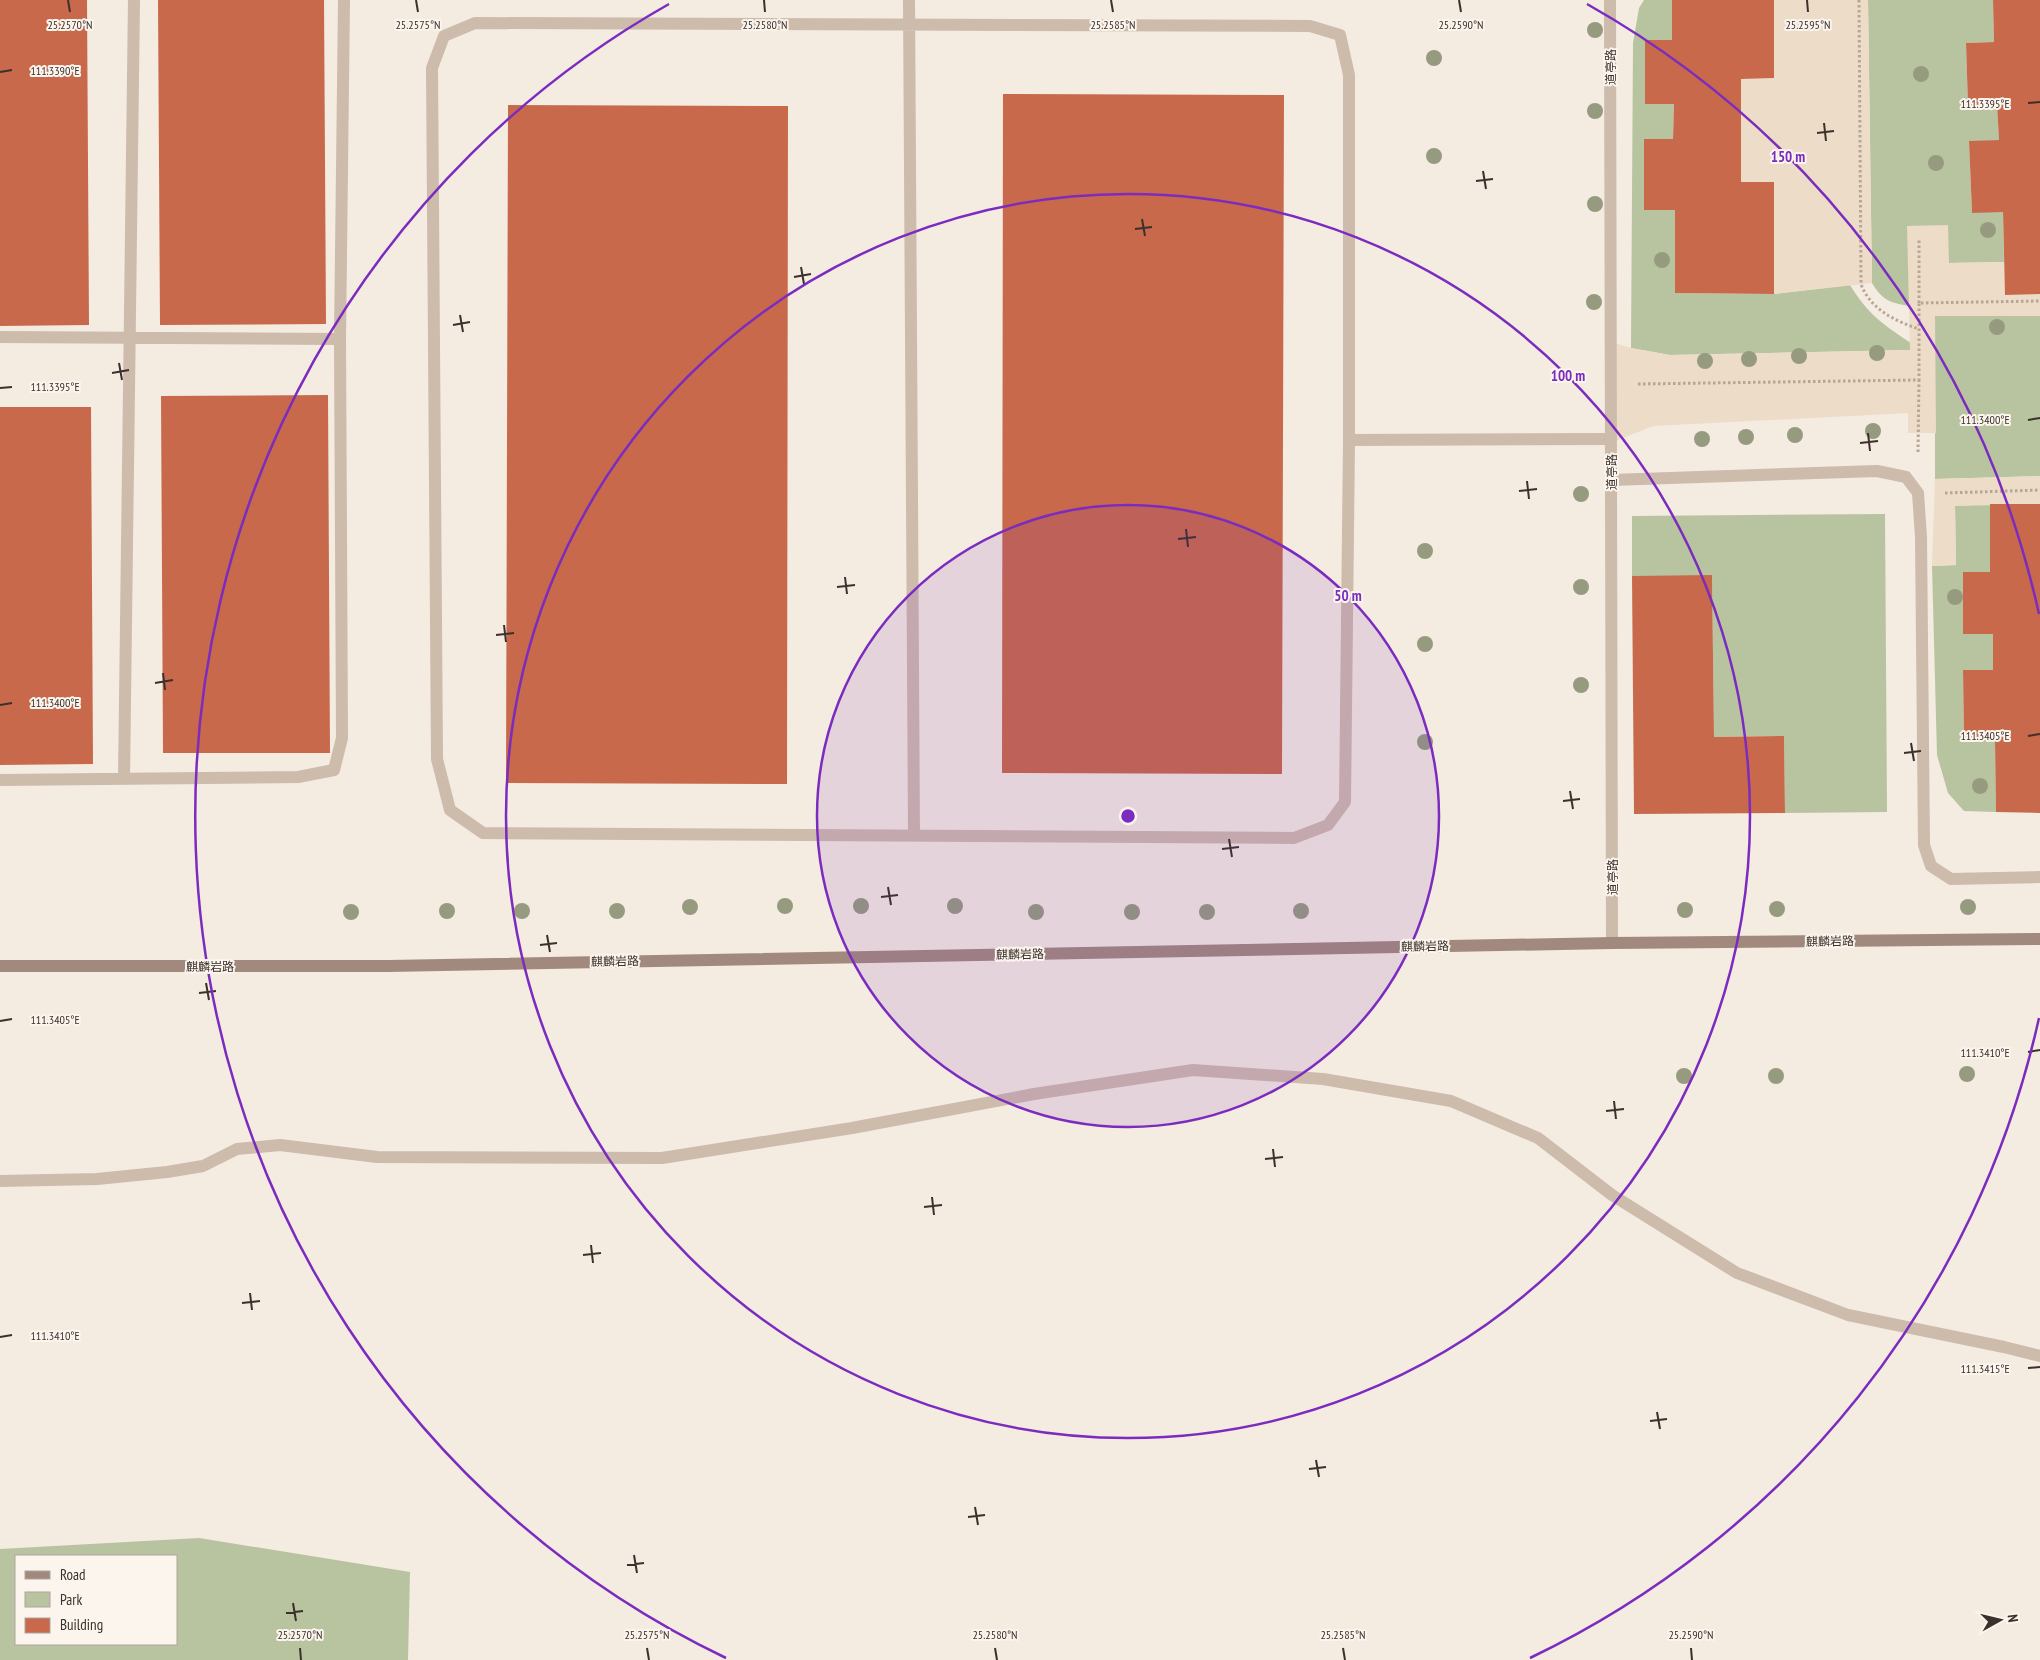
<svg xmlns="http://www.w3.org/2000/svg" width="2040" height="1660" font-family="'PT Sans Narrow','Noto Sans SC',sans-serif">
	<rect width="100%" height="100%" fill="#f4ebe1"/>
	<!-- green -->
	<path fill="#b8c4a0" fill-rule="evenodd" d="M1644,0H1672V40L1645,41V103L1674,104L1673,139H1644V210H1675V293L1774,294L1850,285C1867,313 1883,325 1911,343L1910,350L1670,355L1631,348L1633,43L1639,8Z
		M1868,0H1993L1994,42L1966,43L1968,106L1997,105L1999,140L1969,142L1972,212H2003L2004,262L1949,263L1908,226L1910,306C1890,303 1882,300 1872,283Z
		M1935,316H2040V476L1935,479Z
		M1990,504V572H1963V634H1993V670L1963,671L1964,740L1995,741L1996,812L1964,811L1948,793L1937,755L1932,566L1956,565L1955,506Z
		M1885,514L1887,812L1785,813L1784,736L1714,737L1712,576H1632V516Z
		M199,1538L410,1572L408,1660H0V1549ZM16,1556H176V1644H16Z"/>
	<!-- plaza -->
	<path fill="#ecdcc8" d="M1774,0H1868L1872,283L1774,294V182H1741V79L1774,78Z
		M1948,225L1949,263L2004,262L2005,295L2040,294V316H1935L1936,433H1908V413L1653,426L1610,443L1611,342L1631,348L1670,355L1910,350L1907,226Z
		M2040,476V504L1955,506L1956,565L1932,566L1935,479Z"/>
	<!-- building -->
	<path fill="#c8694b" d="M0,0H87L89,325L0,326Z
		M158,0H324L326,324L160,325Z
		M1672,0H1774V78L1741,79V182H1774V294L1675,293V210H1644V139H1673L1674,104H1645V40H1672Z
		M1993,0H2040V294L2005,295L2003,212L1972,213L1969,141L1999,140L1997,105L1968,106L1966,43L1994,42Z
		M1003,94L1284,95L1282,774L1002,773Z
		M508,105L788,106L787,784L506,783Z
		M328,395L330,753H163L161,396Z
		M0,407H91L93,764L0,765Z
		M1990,504H2040V813L1996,812L1995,741L1964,740L1963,670H1993V634H1963V572H1990Z
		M1712,575L1714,737L1784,736L1785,813L1634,814L1632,576Z"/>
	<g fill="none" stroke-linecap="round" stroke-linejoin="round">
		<!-- path -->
		<path stroke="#b9a596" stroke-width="3" stroke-dasharray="2.5 2.5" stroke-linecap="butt" d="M1859,0L1861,284C1870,309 1895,321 1919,329
			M1919,303V238
			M1638,384L1919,380V303L2040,301
			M1918,452L1919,380
			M1945,493L2040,490"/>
		<!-- service -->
		<path stroke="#cdbbac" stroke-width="12" d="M909,0L914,835
			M475,23L1310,26L1340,35L1349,75V440L1345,802L1328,825L1294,838L483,833L450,810L437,759L432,68L444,36Z
			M0,337L340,339L342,738L334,770L298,777L0,780
			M340,339L344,0
			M1349,440L1610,439
			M1611,480L1877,471L1906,477L1918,493L1921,537L1924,845L1931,866L1951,879L2040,877
			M124,779L134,0
			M0,1181L97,1179L167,1172L203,1166L237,1149L280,1145L377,1157L662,1158L852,1128L1034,1094L1193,1070L1323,1079L1451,1101L1538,1138L1612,1195L1737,1273L1848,1315L2004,1347L2040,1356"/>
		<!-- tertiary -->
		<path stroke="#cdbbac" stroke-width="12" d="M1610,0L1612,943"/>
		<!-- secondary -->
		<path stroke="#a18a7d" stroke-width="12" d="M0,966H389L1612,943L2040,939"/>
	</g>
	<!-- trees -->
	<g fill="#969b7f">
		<circle cx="1595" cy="30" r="8"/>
		<circle cx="1434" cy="58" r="8"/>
		<circle cx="1921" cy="74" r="8"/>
		<circle cx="1595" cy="111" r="8"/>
		<circle cx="1434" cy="156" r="8"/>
		<circle cx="1936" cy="163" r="8"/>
		<circle cx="1595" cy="204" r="8"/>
		<circle cx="1988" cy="230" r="8"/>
		<circle cx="1662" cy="260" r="8"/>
		<circle cx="1594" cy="302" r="8"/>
		<circle cx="1997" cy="327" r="8"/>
		<circle cx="1877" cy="353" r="8"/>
		<circle cx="1799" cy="356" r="8"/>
		<circle cx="1749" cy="359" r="8"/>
		<circle cx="1705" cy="361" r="8"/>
		<circle cx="1873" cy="431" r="8"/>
		<circle cx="1795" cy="435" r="8"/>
		<circle cx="1746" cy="437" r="8"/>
		<circle cx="1702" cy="439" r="8"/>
		<circle cx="1581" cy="494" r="8"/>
		<circle cx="1425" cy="551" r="8"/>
		<circle cx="1581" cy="587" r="8"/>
		<circle cx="1955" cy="597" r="8"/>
		<circle cx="1425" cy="644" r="8"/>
		<circle cx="1581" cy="685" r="8"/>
		<circle cx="1425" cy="742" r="8"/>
		<circle cx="1980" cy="786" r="8"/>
		<circle cx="785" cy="906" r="8"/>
		<circle cx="861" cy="906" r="8"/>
		<circle cx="955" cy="906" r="8"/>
		<circle cx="690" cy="907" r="8"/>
		<circle cx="1968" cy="907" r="8"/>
		<circle cx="1777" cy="909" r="8"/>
		<circle cx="1685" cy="910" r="8"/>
		<circle cx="447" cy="911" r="8"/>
		<circle cx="522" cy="911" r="8"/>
		<circle cx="617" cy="911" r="8"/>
		<circle cx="1301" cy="911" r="8"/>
		<circle cx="351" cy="912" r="8"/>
		<circle cx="1036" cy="912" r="8"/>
		<circle cx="1132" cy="912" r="8"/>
		<circle cx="1207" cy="912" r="8"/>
		<circle cx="1967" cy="1074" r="8"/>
		<circle cx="1684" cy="1076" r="8"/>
		<circle cx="1776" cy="1076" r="8"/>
	</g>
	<!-- ticks -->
	<path fill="none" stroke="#3b302b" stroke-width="2" d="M68,0L70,12M416,0L418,12M764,0L765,12M1111,0L1113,12M1459,0L1461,12M1807,0L1808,12M0,72L12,70M2028,103L2040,102M1824,123L1826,141M1817,133L1834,131M1483,171L1486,189M1476,181L1493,179M1142,219L1145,236M1135,229L1152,227M801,267L804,284M794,277L811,274M460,315L463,332M453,325L470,322M119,363L122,380M112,373L129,370M0,388L12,387M2028,420L2040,418M1868,433L1870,451M1860,443L1878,441M1527,481L1529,499M1519,491L1537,489M1186,529L1188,547M1178,539L1196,537M845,577L847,594M837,587L855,585M504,625L506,642M496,635L514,633M163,673L165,690M155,683L173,680M0,705L12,703M2028,736L2040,734M1911,743L1914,761M1904,753L1921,751M1570,791L1573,809M1563,801L1580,799M1229,839L1232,857M1222,849L1239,847M888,887L891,905M881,897L898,895M547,935L550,952M540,945L557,943M206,983L209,1000M199,993L216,991M0,1021L12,1019M2028,1052L2040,1050M1614,1101L1616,1119M1606,1111L1624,1109M1273,1149L1275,1167M1265,1159L1283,1157M932,1197L934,1215M924,1207L942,1205M591,1245L593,1263M583,1255L601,1253M250,1293L252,1310M242,1303L260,1301M0,1337L12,1335M2028,1368L2040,1367M1657,1412L1660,1429M1650,1421L1667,1419M1316,1460L1319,1477M1309,1469L1326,1467M975,1507L978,1525M968,1517L985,1515M634,1555L637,1573M627,1565L644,1563M293,1603L296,1621M286,1613L303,1611M300,1648L301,1660M647,1648L649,1660M995,1648L997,1660M1343,1648L1345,1660M1691,1648L1692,1660"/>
	<!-- distance rings -->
	<circle cx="1128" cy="816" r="311" fill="#7b2cbf" fill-opacity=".12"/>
	<g fill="none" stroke="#7b2cbf" stroke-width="2.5">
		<circle cx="1128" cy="816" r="311"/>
		<circle cx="1128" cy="816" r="622"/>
		<path d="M2039 1018A933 933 0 0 1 1530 1658M726 1658A933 933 0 0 1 669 4M1587 4A933 933 0 0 1 2039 614"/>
	</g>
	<g text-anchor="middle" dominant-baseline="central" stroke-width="4" stroke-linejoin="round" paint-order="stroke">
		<!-- street labels -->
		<g font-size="12" fill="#3b302b" stroke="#fbf5ee">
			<text transform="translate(1610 67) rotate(-90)">道亭路</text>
			<text transform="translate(1611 472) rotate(-90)">道亭路</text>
			<text transform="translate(1612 877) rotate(-90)">道亭路</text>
			<text transform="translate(1830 941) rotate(-1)">麒麟岩路</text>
			<text transform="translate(1425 946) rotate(-1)">麒麟岩路</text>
			<text transform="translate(1020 954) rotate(-1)">麒麟岩路</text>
			<text transform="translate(615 961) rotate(-1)">麒麟岩路</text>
			<text x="210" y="966">麒麟岩路</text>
		</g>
	</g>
	<g font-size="12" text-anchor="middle" fill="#3b302b" stroke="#fbf5ee" stroke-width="4" stroke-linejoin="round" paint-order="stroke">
		<text x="70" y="29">25.2570°N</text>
		<text x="418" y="29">25.2575°N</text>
		<text x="765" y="29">25.2580°N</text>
		<text x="1113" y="29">25.2585°N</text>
		<text x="1461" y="29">25.2590°N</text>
		<text x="1808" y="29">25.2595°N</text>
		<text x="55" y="75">111.3390°E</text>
		<text x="1985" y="108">111.3395°E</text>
		<text x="55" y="391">111.3395°E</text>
		<text x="1985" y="424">111.3400°E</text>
		<text x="55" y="707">111.3400°E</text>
		<text x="1985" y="740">111.3405°E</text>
		<text x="55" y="1024">111.3405°E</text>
		<text x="1985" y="1057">111.3410°E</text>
		<text x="55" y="1340">111.3410°E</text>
		<text x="1985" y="1373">111.3415°E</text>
		<text x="300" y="1639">25.2570°N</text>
		<text x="647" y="1639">25.2575°N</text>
		<text x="995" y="1639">25.2580°N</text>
		<text x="1343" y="1639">25.2585°N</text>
		<text x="1691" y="1639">25.2590°N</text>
	</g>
	<circle cx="1128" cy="816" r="8" fill="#7b2cbf" stroke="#fbf5ee" stroke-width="2.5"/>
	<g font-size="15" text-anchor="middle" font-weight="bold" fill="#7b2cbf" stroke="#fbf5ee" stroke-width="4" stroke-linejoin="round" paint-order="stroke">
		<text x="1788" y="162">150 m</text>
		<text x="1568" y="381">100 m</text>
		<text x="1348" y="601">50 m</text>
	</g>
	<!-- legend -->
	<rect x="15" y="1555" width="162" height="90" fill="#fbf5ee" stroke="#aea6a0"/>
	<rect x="25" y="1571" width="25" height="8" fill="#a18a7d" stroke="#aea6a0"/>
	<text x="60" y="1580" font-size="15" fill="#3b302b">Road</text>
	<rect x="25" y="1592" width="25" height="15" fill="#b8c4a0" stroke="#aea6a0"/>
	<text x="60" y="1605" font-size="15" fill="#3b302b">Park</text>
	<rect x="25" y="1618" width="25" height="15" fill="#c8694b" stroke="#aea6a0"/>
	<text x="60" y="1630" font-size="15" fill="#3b302b">Building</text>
	<!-- north arrow -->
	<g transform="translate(2000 1620) rotate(82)" stroke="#fbf5ee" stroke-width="4" paint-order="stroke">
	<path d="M0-4L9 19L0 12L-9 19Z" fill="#3b302b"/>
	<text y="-8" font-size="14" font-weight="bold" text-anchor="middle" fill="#3b302b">N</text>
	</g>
</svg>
